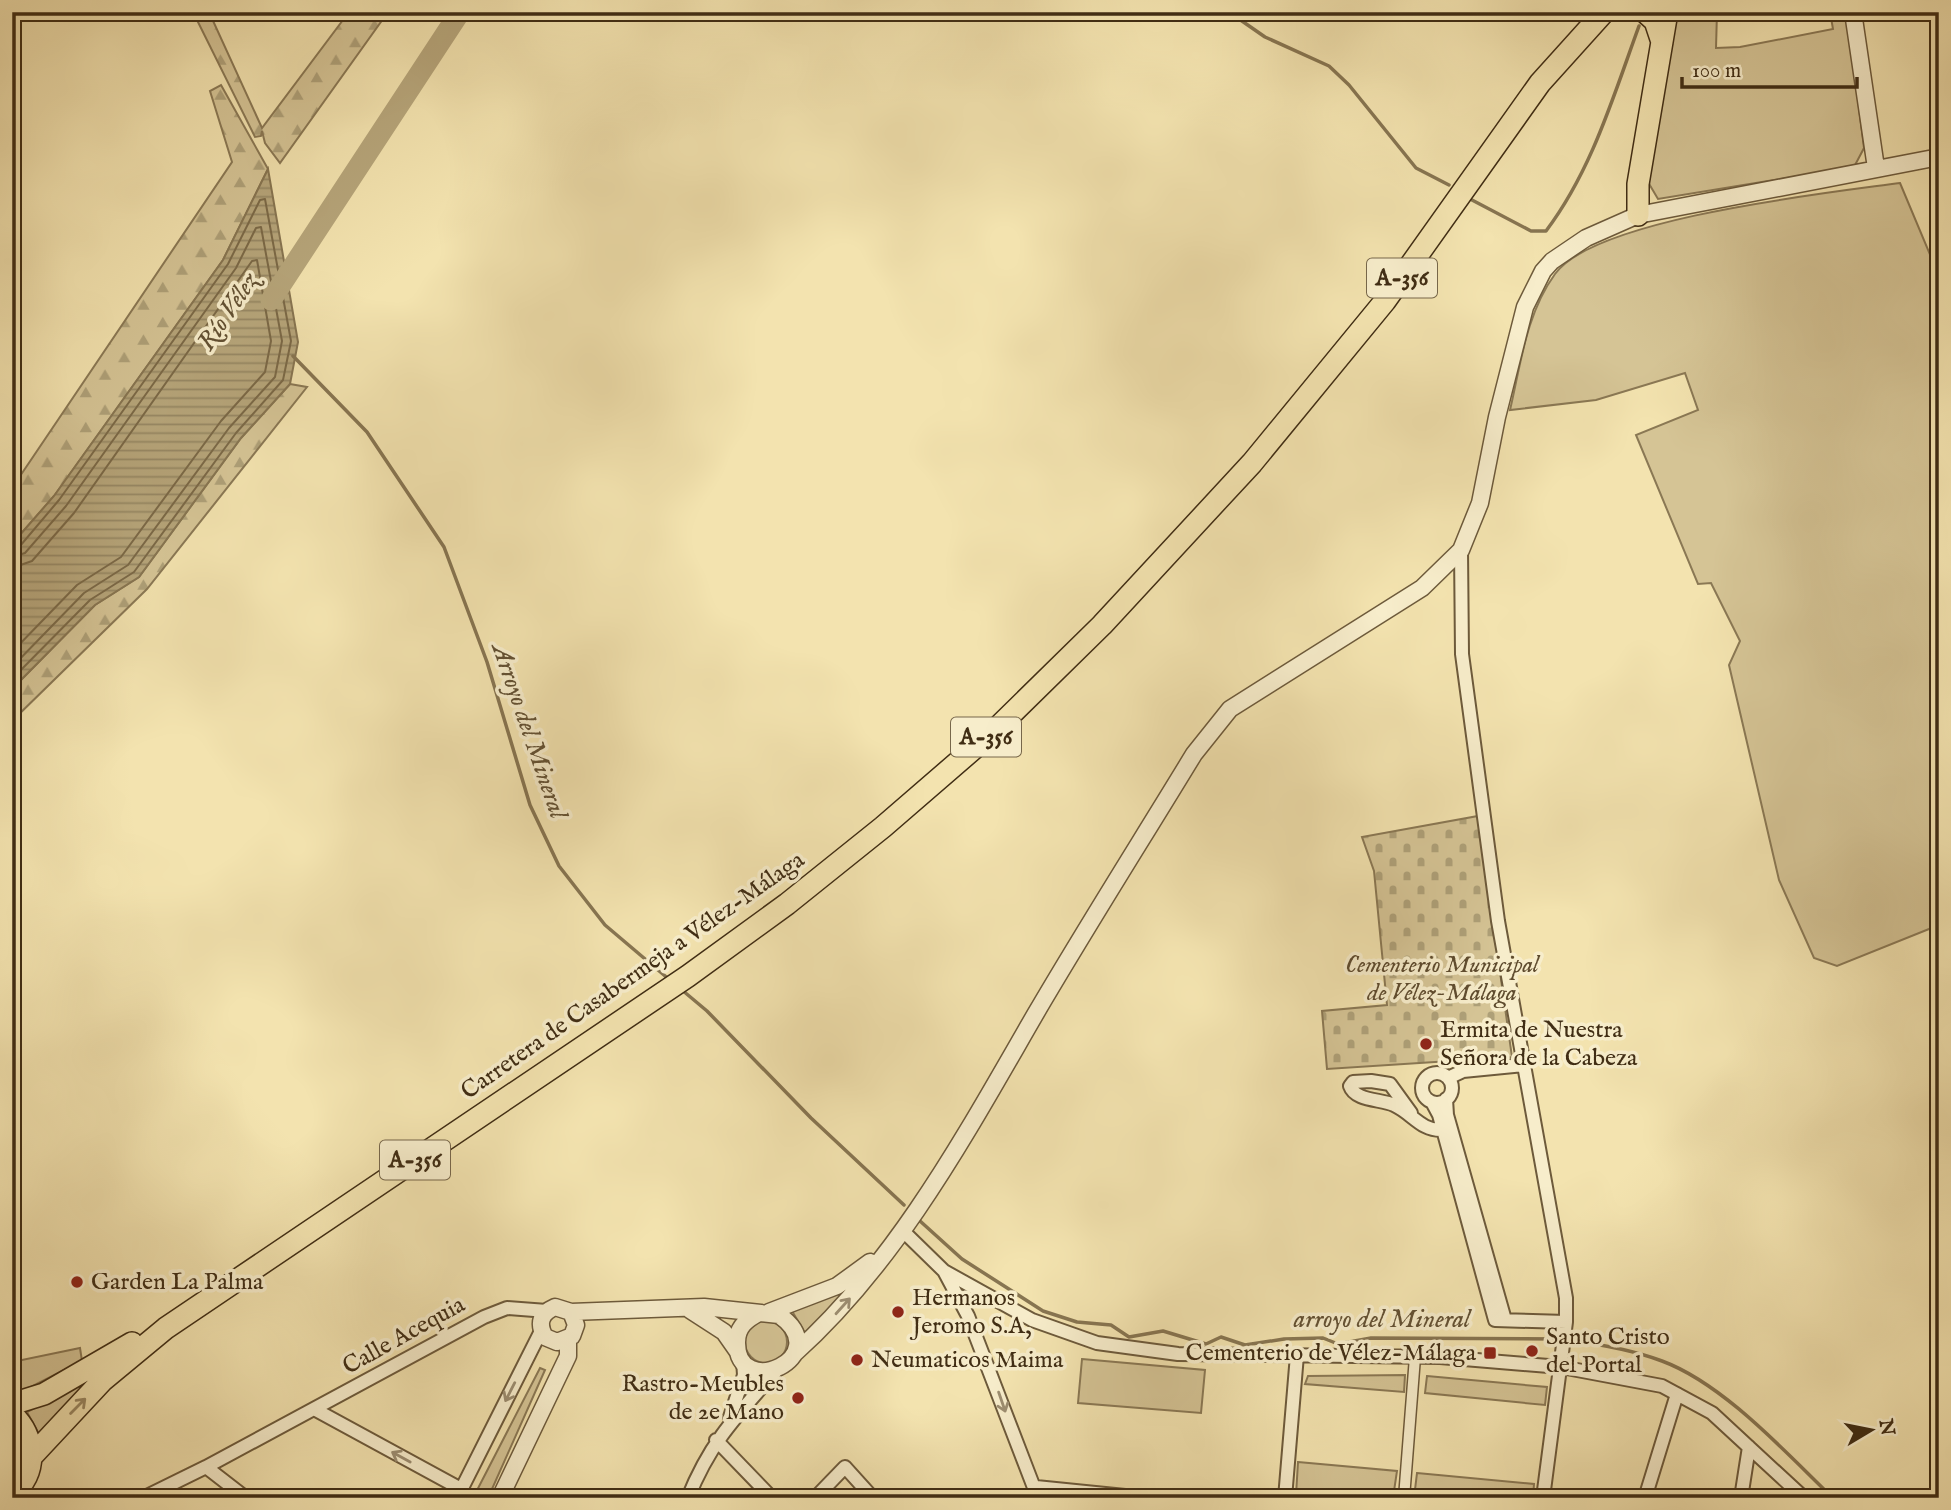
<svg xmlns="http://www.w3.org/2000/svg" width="1951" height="1510" font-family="'IM FELL English',serif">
	<defs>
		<pattern id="forest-firs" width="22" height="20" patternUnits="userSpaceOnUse" patternTransform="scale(1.75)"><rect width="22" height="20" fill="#d5c495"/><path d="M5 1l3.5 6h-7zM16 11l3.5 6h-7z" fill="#aea078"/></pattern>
		<pattern id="cemetery-stones" width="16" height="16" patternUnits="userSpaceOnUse" patternTransform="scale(1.75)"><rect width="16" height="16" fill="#d5c495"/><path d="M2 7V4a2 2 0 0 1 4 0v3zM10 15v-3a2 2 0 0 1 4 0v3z" fill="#aea078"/></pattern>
		<pattern id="water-rules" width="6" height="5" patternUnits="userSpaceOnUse" patternTransform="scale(1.75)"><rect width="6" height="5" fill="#b6a57a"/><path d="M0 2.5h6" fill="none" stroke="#958763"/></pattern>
	</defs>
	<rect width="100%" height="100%" fill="#f3e3af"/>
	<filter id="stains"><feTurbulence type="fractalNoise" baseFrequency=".00286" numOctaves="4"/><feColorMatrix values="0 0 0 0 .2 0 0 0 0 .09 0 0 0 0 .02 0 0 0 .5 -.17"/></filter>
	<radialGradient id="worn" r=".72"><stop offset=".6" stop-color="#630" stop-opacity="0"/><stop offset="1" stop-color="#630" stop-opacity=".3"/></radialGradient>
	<!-- green -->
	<path fill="#d5c495" stroke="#8a7854" stroke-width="2" d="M1679,12H1717L1716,48L1740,47L1833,29L1830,12H1847L1864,148L1854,167L1658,199L1648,182L1671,16Z
		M1900,183L1939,276V925L1837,966L1814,958L1779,880L1729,665L1740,641L1711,583L1698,584L1636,435L1698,410L1685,373L1596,400L1510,410C1521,363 1526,314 1555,274C1595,218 1828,193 1900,183Z
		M844,1290L846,1291L805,1333L792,1311Z
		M745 1342a21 21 0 1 1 42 0a21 21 0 1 1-42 0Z
		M80,1348L82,1361L19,1393H12V1362Z
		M1082,1359L1205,1370L1201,1413L1078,1403Z
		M540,1368L545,1370L488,1498H473Z
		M105,1370L39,1434L27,1412Z
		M1405,1375L1404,1392L1305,1384L1308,1376Z
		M1427,1376L1547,1387L1545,1405L1425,1393Z
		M1298,1462L1397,1471L1393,1498L1296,1495Z
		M1417,1473L1534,1484L1533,1498H1414Z"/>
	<!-- forest -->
	<path fill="url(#forest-firs)" stroke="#8a7854" stroke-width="2" d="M193,12H209L262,128L349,12H388L280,163L265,143L262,131L261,136L255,137Z
		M221,85L268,169L223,260L54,496L12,544V488L232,162L210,91Z
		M290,384L307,387L147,589L12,721V689L95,605L139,577L241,438Z"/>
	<!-- cemetery -->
	<path fill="url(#cemetery-stones)" stroke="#8a7854" stroke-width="2" d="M1478,816L1512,1057L1327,1069L1322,1011L1387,1005L1374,871L1362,837Z"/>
	<!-- water -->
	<path fill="url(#water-rules)" stroke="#877551" stroke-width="2" d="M268,169L298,342L290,384L241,438L139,577L95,605L12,689V544L54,496L223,260Z"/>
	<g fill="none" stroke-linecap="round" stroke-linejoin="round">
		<!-- shore -->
		<path stroke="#7b6947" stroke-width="2" d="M12,548L20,546L59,500L228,264L260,200L265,199L291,341L283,380L236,433L134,572L90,600L12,679
			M12,557L25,553L66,506L236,268L256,228L261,227L282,341L275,377L229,428L128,565L84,593L12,667
			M12,568L32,561L74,513L252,261L257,260L271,341L265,372L221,421L121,557L77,585L12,652"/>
		<!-- stream -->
		<path stroke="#877551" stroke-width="3.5" d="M1229,12L1265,37L1329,66L1349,85L1416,168L1449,185
			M1472,200L1531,231H1546C1592,170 1613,97 1639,26
			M293,356L367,432L444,547L487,662L530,805L559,866L605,925L671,981
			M682,990L707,1011L811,1118L904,1205
			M920,1221L962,1259L1043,1311L1077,1322L1111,1325L1129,1337L1163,1331L1206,1344L1221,1337L1245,1345L1284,1339L1323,1338L1338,1344L1371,1338L1560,1339
			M1568,1340C1598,1344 1633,1350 1662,1361C1724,1384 1786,1453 1833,1498"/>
		<!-- river -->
		<path stroke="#b6a57a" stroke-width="21" d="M271,300L460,12"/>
		<defs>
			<path id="pedestrian" d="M1404,1498L1415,1357"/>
			<path id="minor" d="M1461,550L1462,654L1498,921L1566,1298V1322L1543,1498
				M1422 1088a15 15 0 1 1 30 0a15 15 0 1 1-30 0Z
				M1448,1078L1463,1071L1524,1065
				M1446,1099L1447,1115L1505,1320
				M1432,1102L1439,1115L1495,1320L1566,1322
				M1411,1113L1390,1084L1371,1081L1353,1082L1350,1086C1355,1101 1381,1099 1394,1105C1412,1113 1421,1131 1442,1130
				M902,1230L944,1271L968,1316L1038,1498
				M944,1271L1032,1320L1097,1343L1178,1354L1440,1357L1561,1367L1662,1386L1712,1413L1804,1498
				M314,1409L461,1489
				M730,1417L744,1375L743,1360
				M716,1440L772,1498
				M206,1467L246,1498
				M1036,1487L1145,1498
				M143,1498L206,1467L484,1317L507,1308L547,1311
				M457,1498L541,1331
				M688,1498C710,1442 738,1414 777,1370
				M815,1498L845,1467L873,1498
				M1285,1498L1297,1355
				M1645,1498L1677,1394
				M1741,1498L1749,1447"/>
			<path id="tertiary" d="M1853,12L1876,168
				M690,1310L724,1332L738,1352
				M571,1312L576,1325L572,1336L557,1342L545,1337C537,1323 541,1313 555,1307L571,1312L704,1307L779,1315C838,1357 736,1402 737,1342C737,1327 747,1319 759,1313
				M769,1312L837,1286L870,1262
				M794,1354C898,1261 967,1132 1036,1013C1087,926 1141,841 1194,754L1230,709L1422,588L1461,550L1480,503L1497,417L1525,307L1543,271L1552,261L1586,238L1638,215L1939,157
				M500,1498L568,1356V1340"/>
			<path id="primary" d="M1645,12L1655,21L1662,42
				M1638,215V184L1667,12
				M12,1404L44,1394L132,1343
				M12,1414C35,1436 39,1472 12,1494
				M32,1456L102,1381L166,1328L688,976L787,904L883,827L994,731L1102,625L1252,463L1385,301L1540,83L1604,12"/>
		</defs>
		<!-- pedestrian casing -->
		<use href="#pedestrian" stroke="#6d5a3b" stroke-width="13"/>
		<!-- minor casing -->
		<use href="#minor" stroke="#6d5a3b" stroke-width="16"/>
		<!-- tertiary casing -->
		<use href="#tertiary" stroke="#6d5a3b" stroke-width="19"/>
		<!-- primary casing -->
		<use href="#primary" stroke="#402d14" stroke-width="24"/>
		<!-- pedestrian -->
		<use href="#pedestrian" stroke="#f7edcb" stroke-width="10"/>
		<!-- minor -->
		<use href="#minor" stroke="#f7edcb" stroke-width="12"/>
		<!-- tertiary -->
		<use href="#tertiary" stroke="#f7edcb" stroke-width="16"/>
		<!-- primary -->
		<use href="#primary" stroke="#f3e3af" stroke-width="21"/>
	</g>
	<!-- one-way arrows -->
	<defs><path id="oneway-shaft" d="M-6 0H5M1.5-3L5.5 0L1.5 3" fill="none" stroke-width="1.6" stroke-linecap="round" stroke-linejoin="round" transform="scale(1.75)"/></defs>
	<g stroke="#9c8d70">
		<use href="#oneway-shaft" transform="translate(843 1306) rotate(-48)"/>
		<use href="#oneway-shaft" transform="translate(510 1392) rotate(117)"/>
		<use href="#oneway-shaft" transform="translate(1002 1402) rotate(71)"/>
		<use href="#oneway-shaft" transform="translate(401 1457) rotate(-151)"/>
	</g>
	<use stroke="#9a8862" href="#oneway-shaft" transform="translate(78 1406) rotate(-45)"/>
	<!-- markers -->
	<g fill="#8f2418" stroke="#f7edcb" stroke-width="2.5">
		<circle cx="1426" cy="1044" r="7"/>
		<circle cx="77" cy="1282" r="7"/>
		<circle cx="898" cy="1312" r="7"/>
		<circle cx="1532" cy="1351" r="7"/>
		<rect x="1483" y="1346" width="14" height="14" rx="3.5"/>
		<circle cx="857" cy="1360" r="7"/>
		<circle cx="798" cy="1398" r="7"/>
	</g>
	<g text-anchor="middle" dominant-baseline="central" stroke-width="7" stroke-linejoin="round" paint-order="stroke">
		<!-- shield labels -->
		<g fill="#f7edcb" stroke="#77674b" stroke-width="2">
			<rect x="1367" y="258.5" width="70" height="39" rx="5"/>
			<rect x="951" y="717.5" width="70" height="39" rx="5"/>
			<rect x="380" y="1140.5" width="70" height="39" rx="5"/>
		</g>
		<g font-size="23" font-weight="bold" fill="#402d14">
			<text x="1402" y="278">A-356</text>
			<text x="986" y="737">A-356</text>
			<text x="415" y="1160">A-356</text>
		</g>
		<!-- park labels -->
		<g font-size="24" font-style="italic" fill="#5e4b2e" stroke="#f7edcb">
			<text x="1442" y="965">Cementerio Municipal<tspan x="1442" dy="28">de Vélez-Málaga</tspan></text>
		</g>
		<!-- street labels -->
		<g font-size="24" fill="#402d14" stroke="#f7edcb">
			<text transform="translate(633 976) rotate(-35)">Carretera de Casabermeja a Vélez-Málaga</text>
			<text transform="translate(404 1336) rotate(-29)">Calle Acequia</text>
		</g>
		<!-- poi labels -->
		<g font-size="24" fill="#402d14" stroke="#f7edcb" text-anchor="start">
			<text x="1440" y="1030">Ermita de Nuestra<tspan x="1440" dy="28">Señora de la Cabeza</tspan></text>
			<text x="91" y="1282">Garden La Palma</text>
			<text x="912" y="1298">Hermanos<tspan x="912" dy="28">Jeromo S.A,</tspan></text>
			<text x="1546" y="1337">Santo Cristo<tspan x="1546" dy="28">del Portal</tspan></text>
			<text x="1476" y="1353" text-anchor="end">Cementerio de Vélez-Málaga</text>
			<text x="871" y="1360">Neumaticos Maima</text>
			<text x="784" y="1384" text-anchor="end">Rastro-Meubles<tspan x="784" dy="28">de 2e Mano</tspan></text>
		</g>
		<!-- water labels -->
		<g font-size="26" font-style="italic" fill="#635133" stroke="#f7edcb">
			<text transform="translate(228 312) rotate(-56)">Río Vélez</text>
			<text transform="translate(529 731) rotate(71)">Arroyo del Mineral</text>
			<text x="1382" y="1319">arroyo del Mineral</text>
		</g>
	</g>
	<!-- margin -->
	<rect width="1951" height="1510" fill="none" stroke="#f3e3af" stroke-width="42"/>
	<rect x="14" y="14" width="1923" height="1482" fill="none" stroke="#402d14" stroke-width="3.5"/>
	<rect x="21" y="21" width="1909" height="1468" fill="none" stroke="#402d14" stroke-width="2"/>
	<!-- north arrow -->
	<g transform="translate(1871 1430) rotate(80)" stroke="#f7edcb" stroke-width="5" paint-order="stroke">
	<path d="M0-5L12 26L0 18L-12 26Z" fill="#402d14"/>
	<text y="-10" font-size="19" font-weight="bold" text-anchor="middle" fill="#402d14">N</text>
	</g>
	<!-- scale -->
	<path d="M1682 77v10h175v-10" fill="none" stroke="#402d14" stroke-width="3.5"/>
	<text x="1692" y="77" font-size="21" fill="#402d14" stroke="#f7edcb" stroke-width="5" paint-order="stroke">100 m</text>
	<rect width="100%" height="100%" filter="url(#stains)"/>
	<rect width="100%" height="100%" fill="url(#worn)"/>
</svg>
